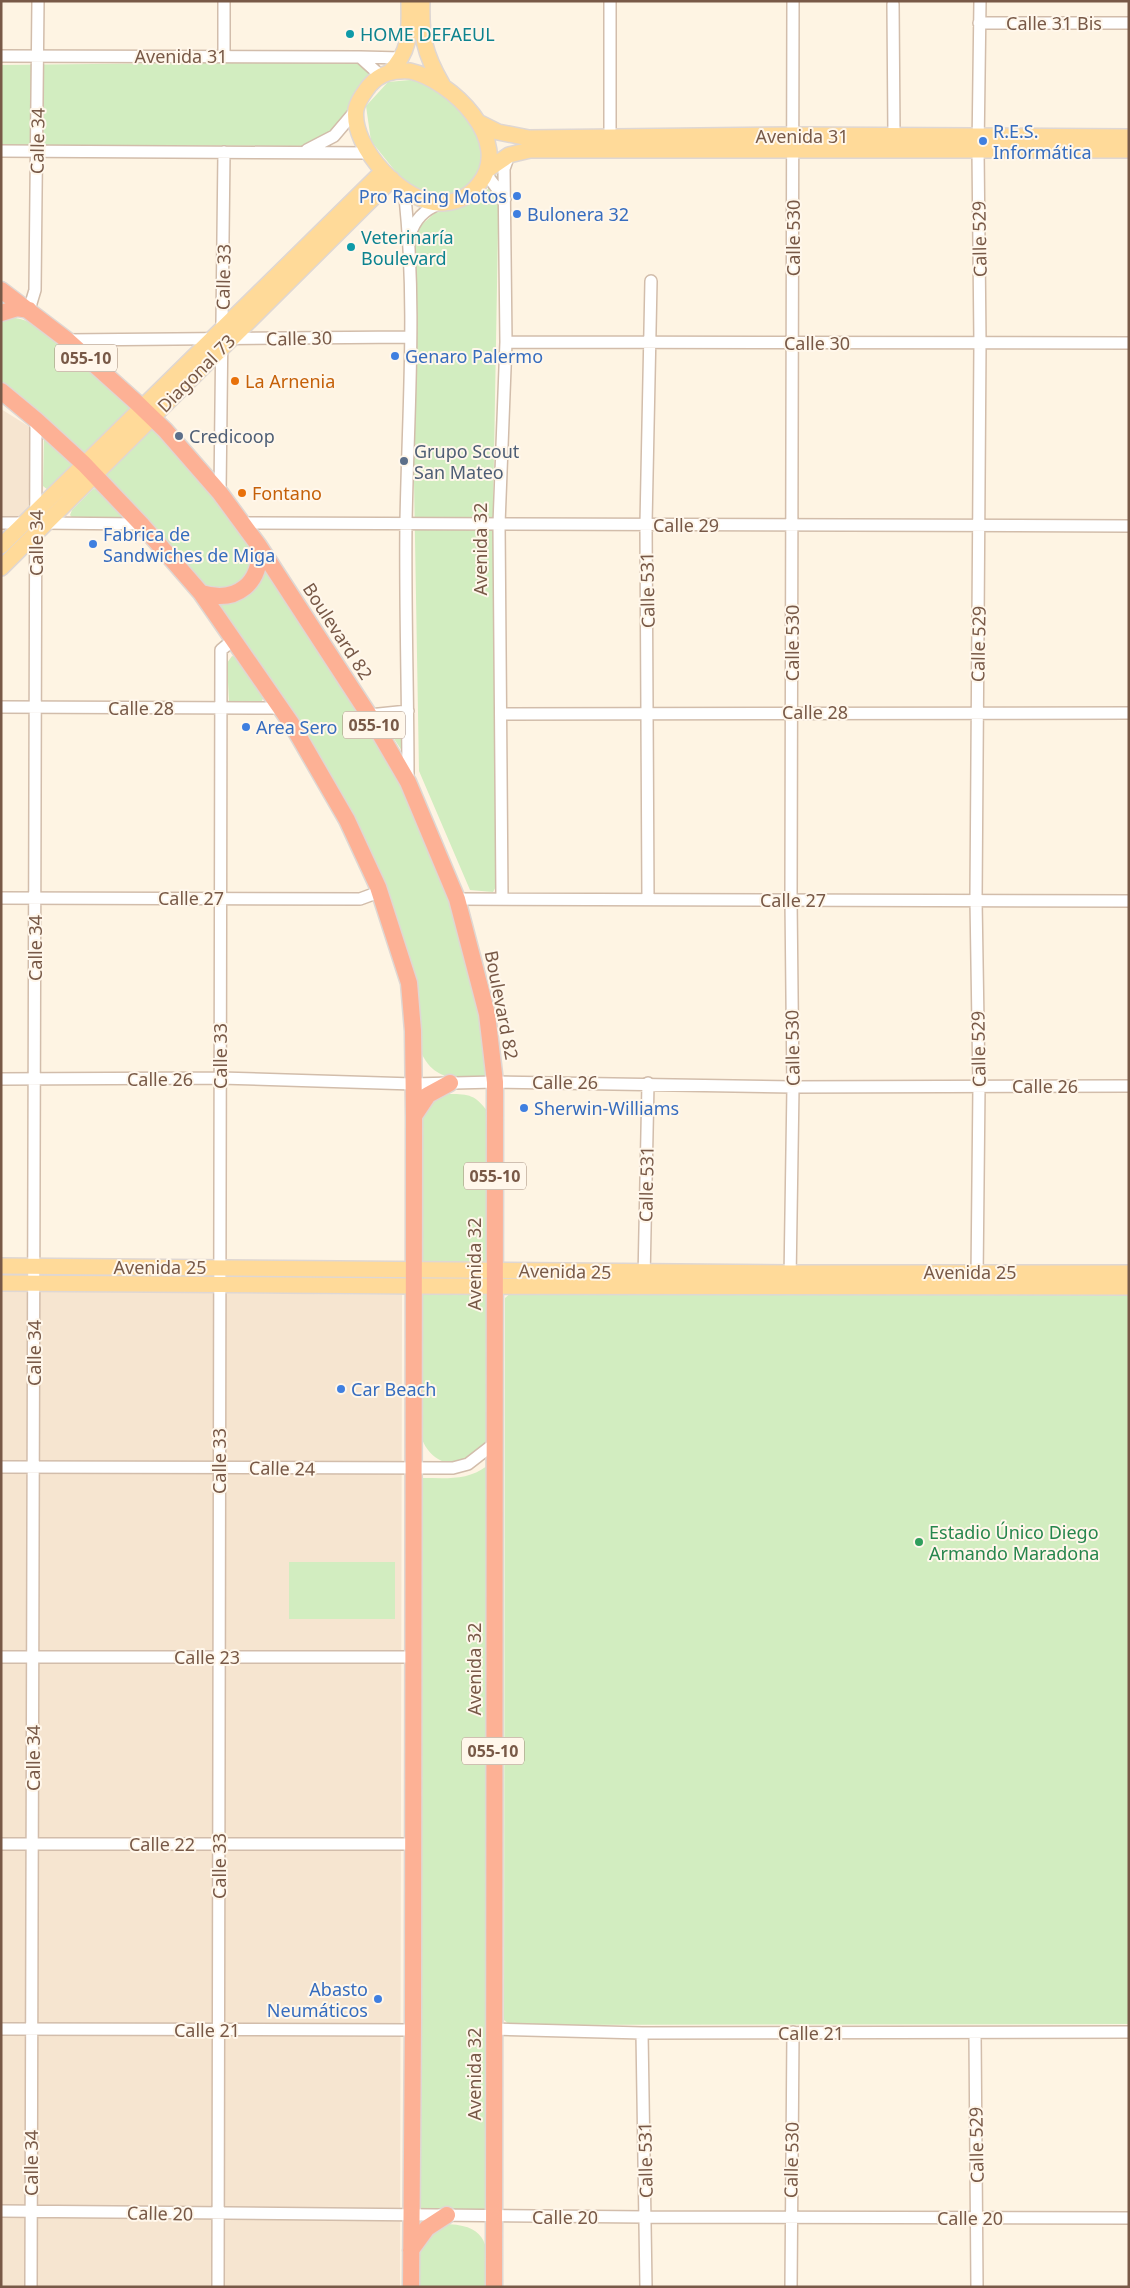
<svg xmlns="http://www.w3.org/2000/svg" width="1130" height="2288" font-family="'Noto Sans',sans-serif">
	<rect width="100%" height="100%" fill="#fef4e3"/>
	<!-- residential -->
	<path fill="#f6e5d0" d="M1,409L33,429L28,513L1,540Z
		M1,1291L402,1295L400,2287H1Z"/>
	<!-- green -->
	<path fill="#d2edc0" d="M361,61L367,66L370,74L344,125L316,146L1,145V65Z
		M410,80L435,84L467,112L481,139L488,166L460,196L434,195L404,182L371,141L366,106L388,82Z
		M499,172L493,513L499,881L493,892L470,890L419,771L411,307L415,239L419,227L435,213L475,203L483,196Z
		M15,318C46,321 109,385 134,408L85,456L38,412L1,383V322Z
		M154,426L197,472L250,546L252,558L246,576L234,587L225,589L206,585L200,582L145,516L105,476Z
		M44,436L73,464L71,472L48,490L43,486Z
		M93,489L102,490L129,519L74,520L70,515L72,510Z
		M266,568L340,676L408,797L443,878L471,969L491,1077C465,1078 439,1084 424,1058C418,1049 421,1029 420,1017C414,981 407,945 395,911C355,800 280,703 216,604C248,599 251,596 266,568Z
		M232,656L239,658L264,697L260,704L229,702L227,663Z
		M395,716L402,718L404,754L387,728L388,722Z
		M449,1094C470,1094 475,1095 488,1112L490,1265L421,1264L420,1124C425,1107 432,1101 449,1094Z
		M512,1292L1129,1293V2024L510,2025L504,2020L505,1298Z
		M490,1293V1435C475,1472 431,1474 420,1433V1294Z
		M487,1466L489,2209H419L422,1478C446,1478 467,1481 487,1466Z
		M289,1562H395V1619H289Z
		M442,2224C491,2224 488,2247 488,2287H419V2248Z"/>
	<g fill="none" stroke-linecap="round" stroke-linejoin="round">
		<defs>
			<path id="minor" d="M893,4L894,136
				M979,23H1129
				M1,56L360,57L381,76
				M224,56V1
				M360,57L402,58
				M610,145V1
				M307,150L334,136L356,110
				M1,151L369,153
				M486,174L505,199
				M404,189C417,300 408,411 406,522C405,608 408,694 408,780
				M410,235C415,219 424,210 439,204
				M29,310L35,290L38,1
				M67,340L410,337
				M506,342L1129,343
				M220,493L224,152
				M1,523H27
				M43,523L141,524
				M244,523L1129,526
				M1,707L281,708
				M501,714L1129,713
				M369,715L408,711
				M1,898L360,899L379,892
				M502,898L499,524L506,342L504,169L509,155
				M457,899L1129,901
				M648,899L646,524L651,281
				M1,1079L220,1078L413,1084L495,1082L793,1087L1129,1086
				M644,1279L648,1083
				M977,1279L979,1086L976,900L980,343L978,150L980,1
				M790,1280L793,1087L791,900L793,1
				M1,1467L453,1468L468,1464L495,1443
				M1,1657H413
				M1,1844H413
				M1,2029L413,2030
				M494,2029L642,2033L1129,2032
				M642,2033L646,2287
				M975,2033L977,2287
				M1,2211L646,2217L1129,2218
				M31,2287L36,420
				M218,2287L221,650L233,640
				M791,2287L793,2032"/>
			<path id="major" d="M422,1C421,36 424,53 442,84
				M410,71C451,80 514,141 479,184C470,196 458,202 443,203C406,206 350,147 356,109C358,100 364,93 369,86C380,73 393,70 410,71Z
				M390,72C412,49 409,31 409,1
				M478,122L498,132L529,138L793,135L1129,137
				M487,170L509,155L530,150H1129
				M1,546L383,171
				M1,568L392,179
				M1,1266L791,1273H1129
				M1,1283L412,1286L1129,1287"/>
			<path id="highway" d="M1,290L67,340L136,402L165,430L220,493L259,546L369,715L408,782L457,899L487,1014L495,1082L494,2287
				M1,313L17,308L29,310
				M1,391L36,420L84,464L141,524L201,593L291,723L347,820L378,887L409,983L413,1031L414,1117L413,2019L411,2287
				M201,593C237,604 262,583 259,546
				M414,1116L428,1095L450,1083
				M411,2250L427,2228L447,2215"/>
		</defs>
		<!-- minor casing -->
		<use href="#minor" stroke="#d2bdab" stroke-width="14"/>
		<!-- major casing -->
		<use href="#major" stroke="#dfd7d3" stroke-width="18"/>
		<!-- highway casing -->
		<use href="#highway" stroke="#dfd7d3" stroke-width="19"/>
		<!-- minor -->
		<use href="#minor" stroke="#fff" stroke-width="11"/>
		<!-- major -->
		<use href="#major" stroke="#ffda99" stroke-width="15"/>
		<!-- highway -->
		<use href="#highway" stroke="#fdb195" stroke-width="16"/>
	</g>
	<!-- markers -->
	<g fill="#0f9aa8" stroke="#fff7eb" stroke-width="2">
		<circle cx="350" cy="34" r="5"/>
		<circle cx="351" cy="247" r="5"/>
	</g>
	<g fill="#3f7fe0" stroke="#fff7eb" stroke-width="2">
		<circle cx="983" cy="141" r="5"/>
		<circle cx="517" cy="196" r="5"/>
		<circle cx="517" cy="214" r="5"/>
		<circle cx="395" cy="356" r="5"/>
		<circle cx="93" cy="544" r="5"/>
		<circle cx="246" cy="727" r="5"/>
		<circle cx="524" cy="1108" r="5"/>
		<circle cx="341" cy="1389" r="5"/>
		<circle cx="378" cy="1999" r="5"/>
	</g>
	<g fill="#e8710a" stroke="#fff7eb" stroke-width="2">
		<circle cx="235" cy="381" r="5"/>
		<circle cx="242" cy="493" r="5"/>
	</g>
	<g fill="#5c6f8a" stroke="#fff7eb" stroke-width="2">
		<circle cx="179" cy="436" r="5"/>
		<circle cx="404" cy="461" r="5"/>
	</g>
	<circle fill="#2e9e5b" stroke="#fff7eb" stroke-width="2" cx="919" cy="1542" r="5"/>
	<g text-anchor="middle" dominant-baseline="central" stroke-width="4" stroke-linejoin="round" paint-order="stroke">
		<!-- shield labels -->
		<g fill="#fff7eb" stroke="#a08878" stroke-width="1">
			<rect x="55" y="344.5" width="62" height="27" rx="4"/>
			<rect x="343" y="711.5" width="62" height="27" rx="4"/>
			<rect x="464" y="1162.5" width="62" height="27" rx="4"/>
			<rect x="462" y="1737.5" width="62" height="27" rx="4"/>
		</g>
		<g font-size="16" font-weight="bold" fill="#785947">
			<text x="86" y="358">055-10</text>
			<text x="374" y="725">055-10</text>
			<text x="495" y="1176">055-10</text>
			<text x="493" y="1751">055-10</text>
		</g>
		<!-- street labels -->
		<g font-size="18" fill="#785947" stroke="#fff7eb">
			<text x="1054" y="23">Calle 31 Bis</text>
			<text x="181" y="56">Avenida 31</text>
			<text x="802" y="136">Avenida 31</text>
			<text transform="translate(37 141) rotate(-89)">Calle 34</text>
			<text transform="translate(793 238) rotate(-90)">Calle 530</text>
			<text transform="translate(979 239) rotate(-91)">Calle 529</text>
			<text transform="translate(223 277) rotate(-89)">Calle 33</text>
			<text transform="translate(299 338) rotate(-1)">Calle 30</text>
			<text x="817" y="343">Calle 30</text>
			<text transform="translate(196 373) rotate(-45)">Diagonal 73</text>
			<text x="686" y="525">Calle 29</text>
			<text transform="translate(36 543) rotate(-90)">Calle 34</text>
			<text transform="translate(480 549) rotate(-90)">Avenida 32</text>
			<text transform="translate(647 590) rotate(-91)">Calle 531</text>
			<text transform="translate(338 631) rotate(57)">Boulevard 82</text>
			<text transform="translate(792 643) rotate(-90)">Calle 530</text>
			<text transform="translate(978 644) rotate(-89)">Calle 529</text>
			<text x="141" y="708">Calle 28</text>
			<text x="815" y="712">Calle 28</text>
			<text x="191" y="898">Calle 27</text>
			<text x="793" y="900">Calle 27</text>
			<text transform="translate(35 948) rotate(-90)">Calle 34</text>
			<text transform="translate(502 1005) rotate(79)">Boulevard 82</text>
			<text transform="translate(792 1048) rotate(-91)">Calle 530</text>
			<text transform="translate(978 1049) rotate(-91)">Calle 529</text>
			<text transform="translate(220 1056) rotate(-90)">Calle 33</text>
			<text x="160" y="1079">Calle 26</text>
			<text x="565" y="1082">Calle 26</text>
			<text x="1045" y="1086">Calle 26</text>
			<text transform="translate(646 1184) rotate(-89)">Calle 531</text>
			<text transform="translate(474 1264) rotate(-90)">Avenida 32</text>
			<text x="160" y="1267">Avenida 25</text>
			<text transform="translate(565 1271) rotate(1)">Avenida 25</text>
			<text x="970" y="1272">Avenida 25</text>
			<text transform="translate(34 1353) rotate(-90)">Calle 34</text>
			<text transform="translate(219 1461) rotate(-90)">Calle 33</text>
			<text transform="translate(282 1468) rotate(1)">Calle 24</text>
			<text x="207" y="1657">Calle 23</text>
			<text transform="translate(474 1669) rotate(-90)">Avenida 32</text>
			<text transform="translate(33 1758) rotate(-90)">Calle 34</text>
			<text x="162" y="1844">Calle 22</text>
			<text transform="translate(219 1866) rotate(-90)">Calle 33</text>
			<text x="207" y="2030">Calle 21</text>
			<text x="811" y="2033">Calle 21</text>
			<text transform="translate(474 2074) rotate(-90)">Avenida 32</text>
			<text transform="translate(976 2145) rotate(-91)">Calle 529</text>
			<text transform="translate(645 2160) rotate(-91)">Calle 531</text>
			<text transform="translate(791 2160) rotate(-89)">Calle 530</text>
			<text transform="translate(31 2163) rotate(-90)">Calle 34</text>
			<text transform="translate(160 2213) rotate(1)">Calle 20</text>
			<text x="565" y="2217">Calle 20</text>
			<text x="970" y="2218">Calle 20</text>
		</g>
		<!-- culture labels -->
		<g font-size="18" fill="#0d838f" stroke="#fff7eb" text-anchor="start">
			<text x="360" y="34">HOME DEFAEUL</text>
			<text x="361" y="237">Veterinaría<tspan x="361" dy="21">Boulevard</tspan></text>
		</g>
		<!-- shop labels -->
		<g font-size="18" fill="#366cbe" stroke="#fff7eb" text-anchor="start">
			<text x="993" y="131">R.E.S.<tspan x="993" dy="21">Informática</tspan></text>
			<text x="507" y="196" text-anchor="end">Pro Racing Motos</text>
			<text x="527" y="214">Bulonera 32</text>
			<text x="405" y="356">Genaro Palermo</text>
			<text x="103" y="534">Fabrica de<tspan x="103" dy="21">Sandwiches de Miga</tspan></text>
			<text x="256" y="727">Area Sero</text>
			<text x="534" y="1108">Sherwin-Williams</text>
			<text x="351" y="1389">Car Beach</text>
			<text x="368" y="1989" text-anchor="end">Abasto<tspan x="368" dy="21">Neumáticos</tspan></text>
		</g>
		<!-- food labels -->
		<g font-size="18" fill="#c56008" stroke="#fff7eb" text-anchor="start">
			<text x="245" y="381">La Arnenia</text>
			<text x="252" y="493">Fontano</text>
		</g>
		<!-- service labels -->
		<g font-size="18" fill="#4e5e75" stroke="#fff7eb" text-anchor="start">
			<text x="189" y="436">Credicoop</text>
			<text x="414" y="451">Grupo Scout<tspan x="414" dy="21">San Mateo</tspan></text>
		</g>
		<!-- leisure labels -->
		<g font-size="18" fill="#27864d" stroke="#fff7eb" text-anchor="start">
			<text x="929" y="1532">Estadio Único Diego<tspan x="929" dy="21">Armando Maradona</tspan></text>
		</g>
	</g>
	<!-- border -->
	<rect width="1130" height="2288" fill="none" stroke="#785947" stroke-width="5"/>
</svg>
